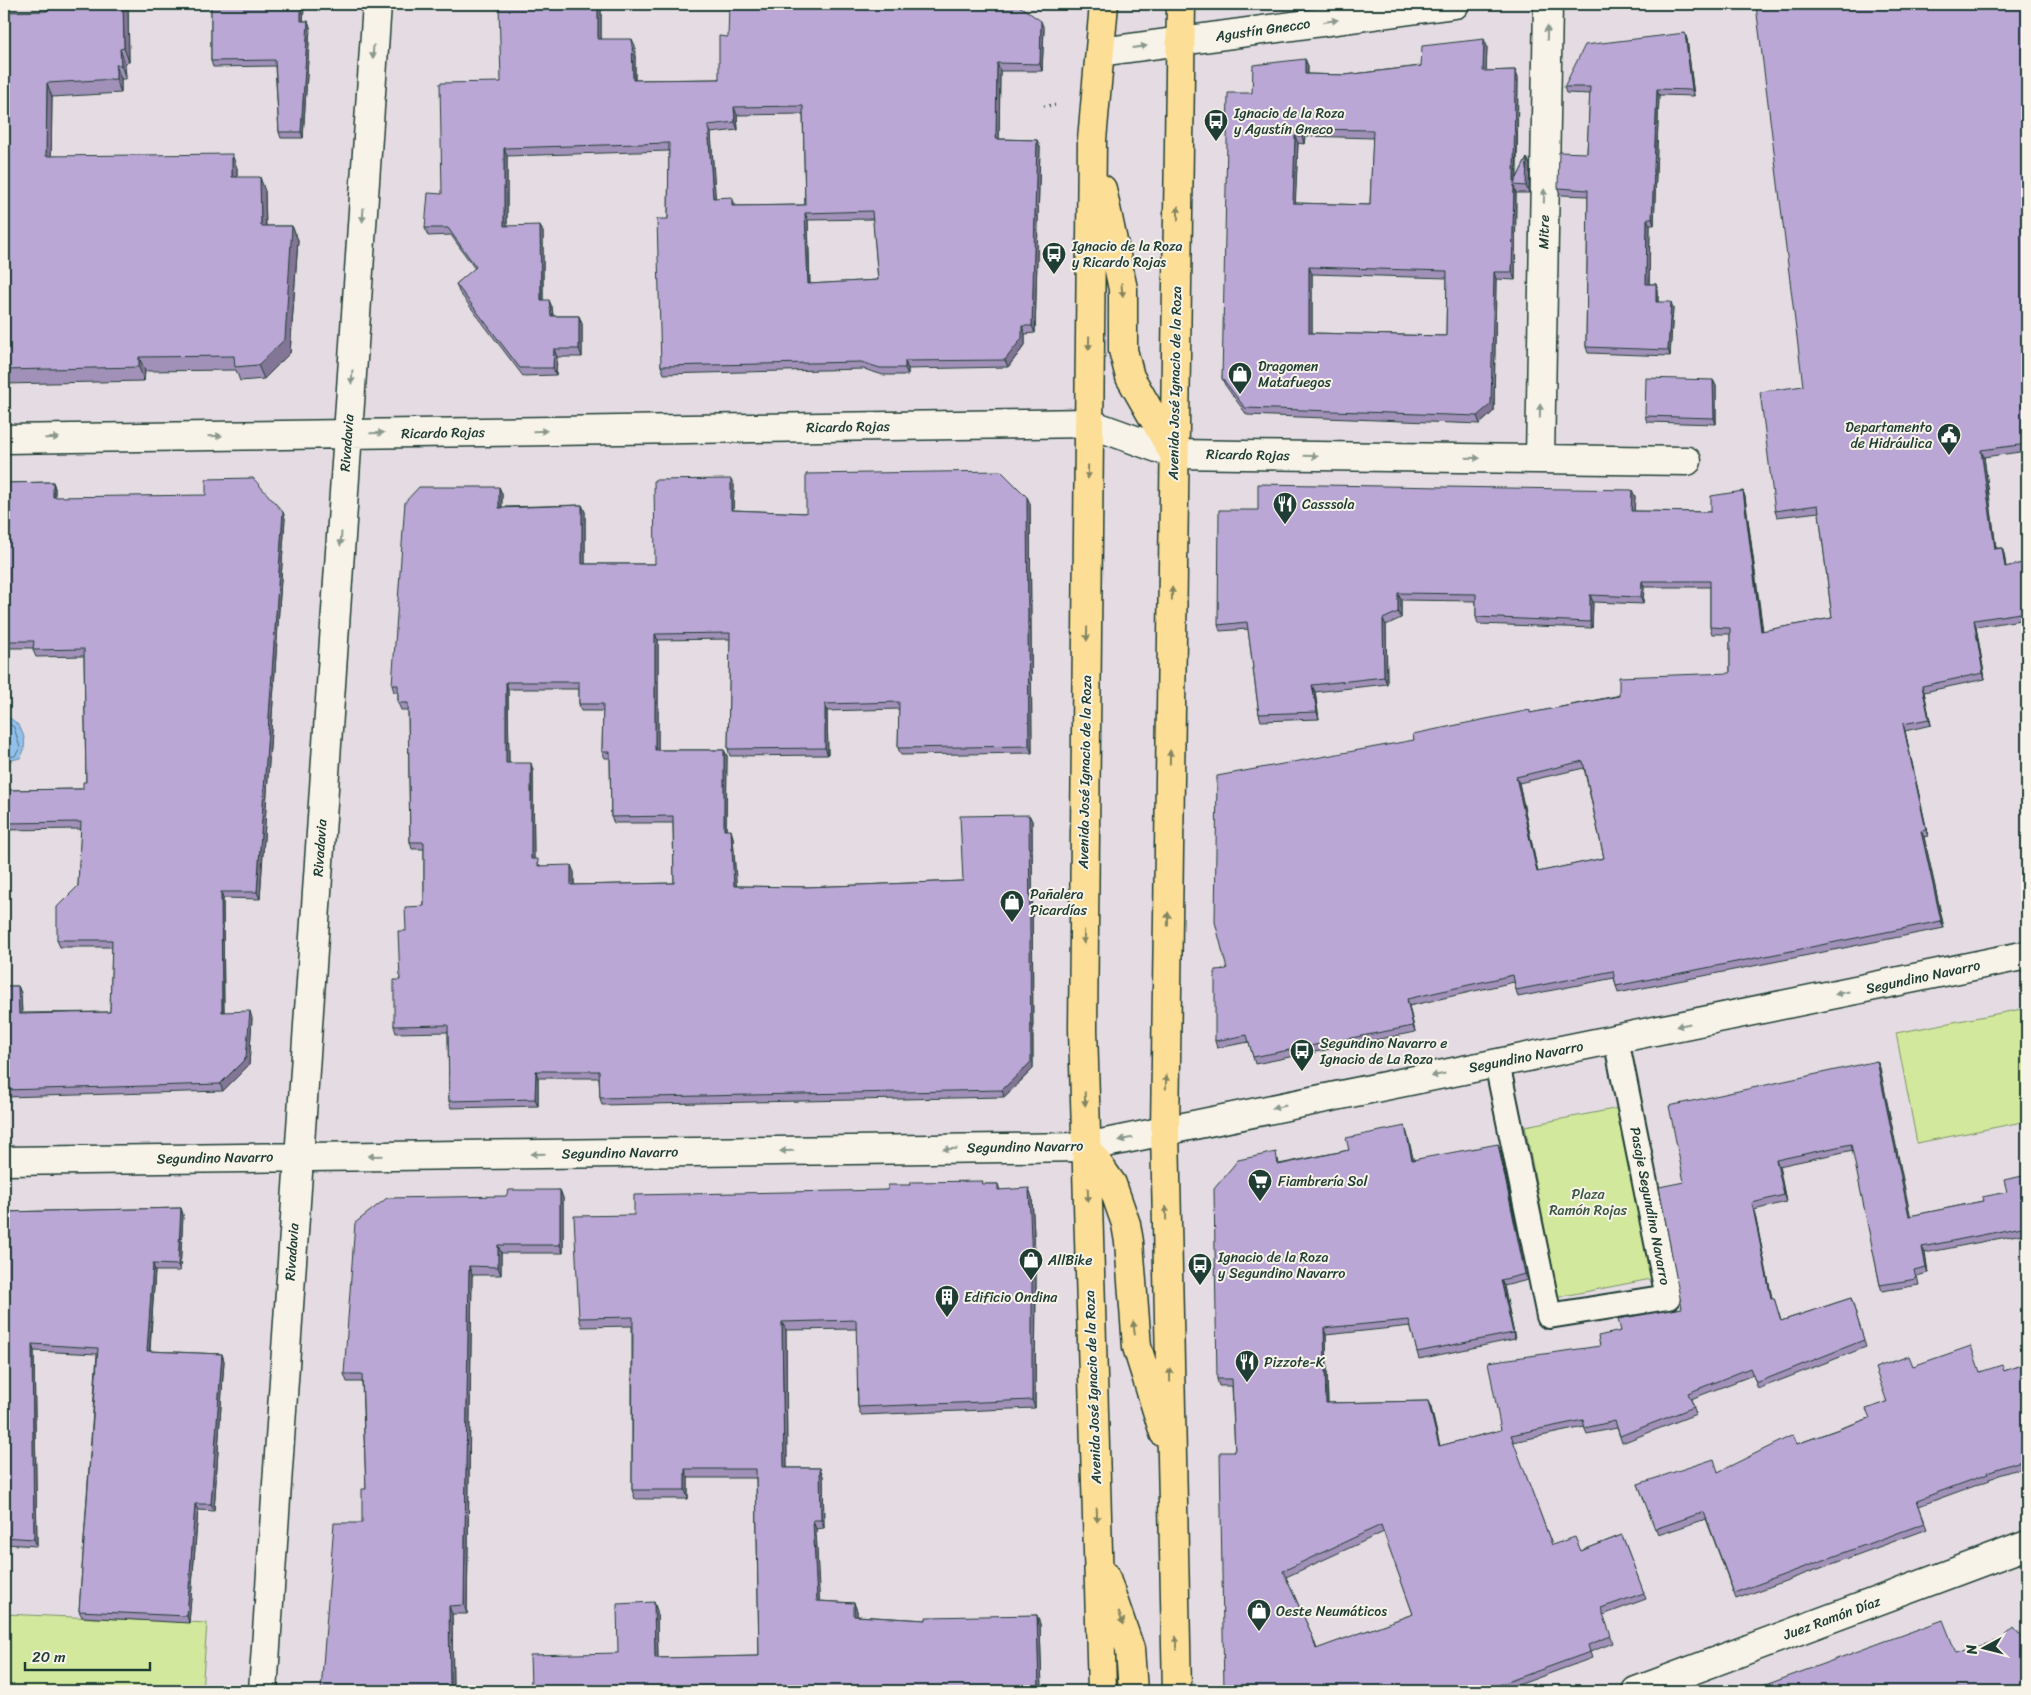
<svg xmlns="http://www.w3.org/2000/svg" width="2031" height="1695" font-family="Sriracha,sans-serif">
	<rect width="100%" height="100%" fill="#e5dce3"/>
	<filter id="ink" filterUnits="userSpaceOnUse"><feTurbulence type="fractalNoise" baseFrequency=".02" numOctaves="2"/><feDisplacementMap in="SourceGraphic" scale="10" xChannelSelector="R" yChannelSelector="G"/><feConvolveMatrix kernelMatrix="1 2 1 2 8 2 1 2 1" color-interpolation-filters="sRGB"/></filter>
	<g filter="url(#ink)">
		<!-- green -->
		<path fill="#d2e89d" stroke="#789268" d="M2027,1008V1121L1917,1143L1896,1033Z
			M1619,1108L1651,1279L1558,1297L1525,1126Z
			M4,1614L207,1623L202,1691H4Z"/>
		<!-- water -->
		<path fill="#93bfec" stroke="#658ba2" d="M4,716C21,720 31,743 20,758L4,762Z"/>
		<g fill="none" stroke-linecap="round" stroke-linejoin="round">
			<!-- shore -->
			<path stroke="#4d717e" stroke-width="1" d="M4,721L14,727L20,748L15,756L4,757"/>
			<defs>
				<path id="lane" d="M1497,1063L1549,1316L1668,1297L1616,1039"/>
				<path id="street" d="M1100,52L1455,4
					M4,439L1088,423L1174,454L1687,461
					M1540,459L1548,4
					M4,1161L1086,1147L2027,955
					M263,1691L377,4
					M1636,1691L2027,1545"/>
				<path id="primary" d="M1102,189L1123,289V350L1130,377L1174,454
					M1086,1147L1112,1184L1126,1224L1129,1242L1137,1347L1164,1433
					M1105,1576L1130,1649L1133,1691
					M1102,1691L1083,1029L1092,140L1104,4
					M1177,1691L1165,1130L1181,4"/>
			</defs>
			<!-- lane casing -->
			<use href="#lane" stroke="#1f3d34" stroke-width="28"/>
			<!-- street casing -->
			<use href="#street" stroke="#1f3d34" stroke-width="31"/>
			<!-- primary casing -->
			<use href="#primary" stroke="#1f3d34" stroke-width="31"/>
			<!-- path -->
			<path stroke="#1f3d34" stroke-width="3" stroke-dasharray="1 4" stroke-linecap="butt" d="M1044,106L1058,105"/>
			<!-- lane -->
			<use href="#lane" stroke="#f7f3e8" stroke-width="24"/>
			<!-- street -->
			<use href="#street" stroke="#f7f3e8" stroke-width="28"/>
			<!-- primary -->
			<use href="#primary" stroke="#fdde96" stroke-width="28"/>
		</g>
		<!-- wall -->
		<path fill="#a190b8" stroke="#1f3d34" fill-rule="evenodd" d="M128,4L129,62L125,63L126,79H121V93L52,97L51,156L237,168V177L265,191L266,226H292L298,240L290,353L264,379L240,381L236,370L145,371L144,381L4,384V12L47,11Z
			M211,4H303L304,6L303,21H308L310,27L303,138H281L279,132L275,66L213,67L211,61Z
			M601,4V39L635,46V80L719,79L728,37L1020,4V7L1044,29L1042,71H1000L999,139L1037,140L1040,147L1035,333L1025,334V345L1008,367L908,369V375H883L864,369L664,374L661,366L668,219L669,151L507,156V226L543,232V300L552,307L553,316H579L582,324V357H557L556,375L523,376L459,292L456,284L475,269L451,235L428,236L425,228L442,194L501,82ZM803,114L805,205L735,206L715,198L711,133L738,130L737,115ZM873,219L878,280L810,284L808,220Z
			M2027,4V451L1984,457L1996,548H2002L2004,554L2006,567L2027,562V619L1976,627L1985,679L1924,692L1931,725L1905,731L1928,836L1924,837L1944,928L1618,993L1614,978L1518,997L1514,982L1409,1006L1415,1032L1255,1064L1249,1042L1217,1048L1215,1041L1227,969L1414,740L1531,713L1730,673V634H1712L1710,627V587H1644L1643,604L1593,602L1592,628L1478,624L1476,617V601L1401,600V618L1386,625L1387,684L1315,692L1319,719L1261,721L1259,714L1248,629L1220,631L1218,625L1258,510L1635,496L1634,511L1711,512L1743,491L1745,497L1763,631L1832,618L1819,512L1777,517L1775,511L1803,386ZM1584,768L1604,858L1538,872L1519,783Z
			M1687,39L1694,96L1659,95L1654,225H1650L1649,284H1656L1658,290V302L1673,308L1670,356L1588,353L1586,347L1588,196L1560,195L1558,188L1587,153L1590,94L1566,93L1564,87Z
			M1487,46L1486,71L1515,70L1518,78L1517,178L1527,158L1530,165L1529,193H1516L1515,280L1496,279L1494,411L1480,424L1247,415L1225,385L1222,378L1252,93L1305,59L1308,66V74L1345,75L1421,66ZM1305,136L1373,138L1370,205L1295,203L1298,143L1304,144ZM1312,274L1447,278L1446,336L1312,333Z
			M1713,380L1716,386V424L1647,422L1645,416Z
			M53,482L55,488V497L285,518L260,899L223,898L224,1012L252,1018L249,1065L223,1091L4,1097V986H18L21,993L22,1013L110,1012L112,947H60L57,940L78,886L81,829L4,830V790L83,789L86,782L84,656L36,657L33,650L34,648H4V483Z
			M734,485L733,510L806,513L1030,503L1032,753L901,755L898,748L899,709L827,711L828,755L730,756L728,749L730,639L658,640V750H724L727,756L726,830L733,837L736,886L807,887L963,881L1029,815L1032,821L1033,1069L1004,1097L602,1105L600,1098L599,1078H538V1106L451,1108L449,1101L448,1032L396,1033L394,1026L406,931L424,906V849H412L410,842L408,710H401L398,703V692H394L392,685L499,487L502,494V507L582,505L585,512V564H655ZM508,689H579V704L581,711H603L602,752L605,758H610L611,817L614,823H673L674,883L574,885V872L541,866L534,859L533,770L509,763Z
			M1877,1061L1880,1068L1910,1216L1983,1201L2007,1192L2027,1175V1233L1925,1253L1928,1273L1917,1276L1919,1285L1882,1291L1880,1285L1853,1150L1779,1166L1786,1202L1754,1210L1772,1298H1774L1781,1321L1851,1298L1866,1347L1758,1389L1753,1375L1691,1399L1696,1414L1622,1443L1617,1428L1587,1434L1584,1427L1513,1442L1552,1545L1581,1551L1622,1535L1646,1599L1603,1615L1613,1643L1590,1652L1592,1658L1502,1691H1224L1235,1452L1232,1386H1219L1217,1379L1278,1159L1279,1164L1349,1150L1407,1133L1413,1160L1500,1150L1528,1280L1504,1286L1515,1339L1419,1359L1417,1352L1411,1326L1326,1335L1328,1403L1428,1401L1431,1408L1440,1446L1501,1430L1600,1346L1621,1331L1682,1308L1684,1182ZM1384,1532L1413,1614L1317,1649L1312,1635L1286,1577Z
			M998,1184L1000,1190L1032,1197L1036,1272L1035,1408L861,1415L858,1407L857,1329L786,1330L787,1468H820L823,1476L824,1528L816,1529L819,1601L854,1603L857,1611V1616L926,1620L1037,1615L1040,1624L1042,1691H321L362,1523L366,1489L362,1382H347L344,1374L506,1196L560,1190L563,1198V1253H501V1275H472L467,1614H452L453,1690L531,1687L618,1653L654,1602L657,1611L658,1658L759,1656L756,1478H688V1499H635L632,1490V1326L582,1327L579,1318L634,1215L888,1190L910,1185Z
			M181,1208L183,1215L180,1271H155L150,1351L222,1354L224,1361L214,1511L198,1510L189,1623L82,1617L79,1611L97,1354L34,1351L37,1546L4,1544V1212Z
			M2027,1363V1466L1989,1478L1990,1480L1919,1506L1928,1529L1736,1599L1706,1519L1658,1535L1638,1484L1718,1472L1870,1418L1887,1402L1913,1366L1980,1372L2004,1371Z"/>
		<!-- shaded-wall -->
		<path fill="#837596" stroke="#1f3d34" d="M123,4H128L129,62L124,48Z
			M301,4H303L304,6L303,27L301,21Z
			M598,4H601V47L598,39Z
			M308,21L310,27L303,138L301,132Z
			M1041,21L1044,29L1042,71L1040,64Z
			M1685,33L1687,39L1694,96L1692,90Z
			M632,39L635,46V88L633,80Z
			M1484,39L1487,46L1486,78L1483,71Z
			M120,49L125,63L126,79L121,65Z
			M1305,59L1308,66L1307,81L1305,74Z
			M997,63L1000,71L999,147L996,139Z
			M116,65L121,79V93L116,79Z
			M1515,70L1518,78L1516,185L1514,184Z
			M47,83L52,97L51,170L46,156Z
			M1657,89L1659,95L1654,225L1652,219Z
			M734,107L737,115L738,130L735,122Z
			M708,125L711,133L716,205L713,198Z
			M1302,129L1305,136L1304,144L1302,136Z
			M1295,136L1298,143L1295,211L1293,203Z
			M1037,140L1040,147L1035,333L1032,326Z
			M504,148L507,156V234L504,226Z
			M232,154L237,168V191L232,177Z
			M1527,158L1530,165L1529,193L1526,186Z
			M260,177L265,191L266,240L261,226Z
			M1514,185L1516,193L1515,280L1512,272Z
			M732,197L735,205V213L732,206Z
			M805,213L808,220L810,292L808,284Z
			M1647,219L1650,225L1649,290L1646,284Z
			M540,225L543,232V308L541,300Z
			M292,226L298,240L290,353L264,379L258,365Z
			M1309,267L1312,274V340L1309,333Z
			M1494,272L1496,279L1494,411L1480,424L1477,416Z
			M1656,284L1658,290V308L1656,302Z
			M549,300L552,307L554,324L551,316Z
			M1671,302L1673,308L1670,356L1668,350Z
			M579,316L582,324V357L579,349Z
			M1022,326L1025,334V345L1008,367L1005,360Z
			M554,349L557,357L556,375L553,368Z
			M139,357L145,371L144,381L139,367Z
			M905,361L908,369V375L905,368Z
			M1713,380L1716,386V424L1714,418Z
			M1981,450L1984,457L1997,555L1995,549Z
			M731,479L734,485L733,517L731,510Z
			M53,482L55,488V504L53,497Z
			M499,487L502,494L501,514L499,508Z
			M1632,490L1635,496L1634,518L1631,511Z
			M1743,491L1745,497L1763,637L1761,631Z
			M1027,497L1030,503L1032,753L1029,746Z
			M582,505L585,512V571L582,564Z
			M283,512L285,518L260,899L257,892Z
			M2002,548L2004,554L2007,574L2005,567Z
			M1642,581L1644,587L1643,604L1641,597Z
			M1398,593L1401,600V618L1398,612Z
			M1590,595L1593,602L1592,628L1590,622Z
			M1383,619L1386,625L1387,684L1384,677Z
			M1974,620L1976,627L1985,679L1983,673Z
			M655,634L658,640V757L655,750Z
			M506,682L508,689L509,770L506,763Z
			M1312,685L1315,692L1319,719L1317,712Z
			M1922,686L1924,692L1931,725L1929,719Z
			M825,704L827,711L828,755L825,748Z
			M1903,724L1905,731L1928,836L1926,830Z
			M724,750L727,756L726,837L724,830Z
			M531,763L533,770L534,866L531,859Z
			M1516,777L1519,783L1539,879L1537,872Z
			M1029,815L1032,821L1033,1069L1004,1097L1002,1090Z
			M731,830L733,837L737,893L734,886Z
			M1921,831L1924,837L1944,928L1941,921Z
			M571,865L574,872V892L571,885Z
			M221,892L223,898L224,1019L222,1012Z
			M18,986L21,993L22,1020L19,1014Z
			M1407,999L1409,1006L1415,1032L1413,1026Z
			M250,1011L252,1018L249,1065L223,1091L220,1084Z
			M1877,1061L1880,1068L1912,1223L1909,1216Z
			M536,1071L538,1078V1106L535,1099Z
			M1405,1126L1407,1133L1415,1166L1412,1160Z
			M1498,1144L1500,1150L1528,1280L1525,1274Z
			M1776,1160L1779,1166L1786,1202L1784,1195Z
			M1029,1188L1032,1197L1036,1272L1035,1408L1032,1400Z
			M560,1190L563,1198V1253L560,1245Z
			M1752,1203L1754,1210L1773,1305L1771,1298Z
			M181,1208L183,1215L180,1271L178,1265Z
			M498,1245L501,1253V1275L498,1267Z
			M1922,1247L1925,1253L1928,1273L1926,1267Z
			M153,1264L155,1271L149,1357L147,1351Z
			M469,1266L472,1275L467,1614L464,1605Z
			M1501,1280L1504,1286L1515,1339L1513,1333Z
			M782,1322L786,1330L787,1476L784,1468Z
			M1324,1328L1326,1335L1328,1410L1326,1403Z
			M32,1344L34,1351L37,1546L34,1539Z
			M222,1354L224,1361L214,1511L211,1504Z
			M1428,1401L1431,1408L1441,1453L1439,1446Z
			M820,1468L823,1476L824,1528L821,1520Z
			M685,1469L688,1478V1499L685,1490Z
			M195,1504L198,1510L189,1623L187,1616Z
			M813,1520L816,1529L820,1609L817,1601Z
			M654,1602L657,1611L658,1667L655,1658Z
			M854,1603L857,1611V1624L854,1616Z
			M449,1606L452,1614L453,1691L450,1690Z
			M1037,1615L1040,1624L1042,1691H1039Z"/>
		<!-- building -->
		<path fill="#bba7d6" stroke="#1f3d34" fill-rule="evenodd" d="M47,4H123L124,48L120,49L121,65H116V79L47,83L46,156L232,154V177H260L261,226H292L285,339L258,365L235,367L234,356L139,357V367L4,370V12L47,11Z
			M211,4H301V21H308L301,132H279L275,60L211,61Z
			M499,4H598V39H632L633,80L719,79V36L728,37L729,4H1018V5L1041,21L1040,64L997,63L996,139L1037,140L1032,326H1022V338L1005,360L905,361V368H880L861,362L661,366L657,219H668L669,143L504,148V226L540,225L541,300H549L551,316H579V349H554L553,368H520L456,284L476,267L448,228H425L428,193L442,194L440,83L501,82ZM803,106L805,205L732,206V197L713,198L708,125L735,122L734,107ZM872,211L878,280L808,284L805,213Z
			M1776,4H2027V444L1981,450L1995,549L2002,548L2005,567L2027,562V612L1974,620L1983,673L1922,686L1929,719L1903,724L1926,830L1921,831L1941,921L1616,986L1613,971L1516,990L1513,975L1407,999L1413,1026L1253,1057L1247,1035L1215,1041V970L1227,969L1215,922L1217,776L1414,740L1413,734L1530,710V713L1619,696V677L1730,673V628L1710,627V581H1642L1641,597L1590,595V622L1476,617V594L1398,593V612L1383,619L1384,677L1312,685L1317,712L1259,714L1247,622L1218,625L1219,510H1258V484L1632,490L1631,511L1711,512V496L1743,491L1761,631L1832,618L1818,505L1775,511L1760,392L1803,386L1756,6ZM1583,761L1604,858L1537,872L1516,777Z
			M1685,33L1692,90L1657,89L1652,219H1647L1646,284H1656V302H1671L1668,350L1586,347L1588,190L1558,188L1559,152L1587,153L1590,87H1564L1585,45Z
			M1484,39L1483,71L1515,70L1514,184L1527,158L1526,186L1514,185L1512,272H1494L1491,404L1477,416L1245,408L1222,378L1228,93H1252L1253,65L1305,59V74L1345,75L1421,66L1422,46ZM1302,129L1373,130L1370,205L1293,203L1295,136H1302ZM1309,267L1447,271L1446,336L1309,333Z
			M1646,378L1713,380L1714,418L1645,416Z
			M1001,471L1027,497L1029,746L898,748L899,702L825,704V748L728,749L730,633L655,634V750H724V830H731L734,886L807,887L963,881L960,816L1029,815L1031,1062L1002,1090L600,1098L599,1071H536L535,1099L449,1101L448,1025L394,1026V980H400L398,931H406L405,907L424,906V842H410L408,703H398V685H392L405,502L419,487H499V508L582,505V564H655L654,480L731,479V510L806,513V474ZM506,682H579V704H603L602,752H610L611,817L673,816L674,883L571,885V865L538,866V859H531V763H506Z
			M253,478L283,512L257,892H221L222,1012L250,1011L246,1058L220,1084L4,1090V986H18L19,1014L110,1012L112,940H57V907L78,886L81,822L4,823V790L83,789V782H86L84,649L33,650L34,641H4V483L53,482V497L206,495V479Z
			M1877,1061L1909,1216L1983,1201L1982,1197L2007,1192L2004,1180L2027,1175V1226L1922,1247L1926,1267L1914,1270L1916,1279L1880,1285L1851,1144L1776,1160L1784,1195L1752,1203L1771,1298H1774L1781,1321L1851,1298L1864,1340L1756,1383L1750,1368L1688,1393L1694,1407L1620,1436L1615,1421L1585,1428L1583,1420L1511,1435L1552,1545L1575,1537L1581,1551L1622,1535L1644,1593L1601,1608L1611,1636L1588,1645L1590,1652L1482,1691H1224L1220,1452H1235L1232,1379H1217L1214,1189L1238,1160L1276,1152L1278,1165L1349,1150L1346,1138L1405,1126L1412,1160L1498,1144L1525,1274L1501,1280L1513,1333L1417,1352L1409,1320L1324,1328L1326,1403L1428,1401L1439,1446L1501,1430L1488,1362L1600,1346L1598,1336L1621,1331L1618,1319L1682,1308L1659,1187L1684,1182L1669,1106ZM1381,1525L1413,1614L1316,1649L1312,1635L1283,1571Z
			M983,1181L982,1184H998V1190L1029,1188L1032,1264V1400L858,1407L856,1320L782,1322L784,1468H820L821,1520H813L817,1601L854,1603V1616L926,1620V1617L1037,1615L1039,1691H321L334,1523H362V1489H366L362,1374H344L355,1223L387,1198L506,1196L509,1190H560V1245H498V1267L469,1266L464,1605L449,1606L450,1690L531,1687L530,1655L618,1653L617,1604L654,1602L655,1658L759,1656L756,1469H685V1490H632L633,1317L579,1318L574,1216L634,1215V1195L888,1190V1185H910V1182Z
			M181,1208L178,1265L153,1264L147,1351L222,1354L211,1504H195L187,1616L79,1611L98,1348L32,1344L34,1539L4,1537V1212Z
			M1971,1346L1980,1372L2002,1365L2004,1371L2027,1363V1459L1987,1472L1988,1474L1917,1500L1925,1523L1734,1593L1704,1512L1655,1529L1638,1484L1714,1459L1718,1472L1793,1435L1797,1444L1870,1418L1866,1409L1887,1402L1875,1368L1909,1356L1913,1366Z
			M1943,1620L1956,1653L2002,1639L2014,1628L2027,1643V1691H1749Z"/>
		<!-- one-way arrows -->
		<defs><path id="oneway-solid" d="M-6-.8H1V-3.2L6.5 0L1 3.2V.8H-6Z" transform="scale(1.25)"/></defs>
		<g fill="#8b988e">
			<use href="#oneway-solid" transform="translate(1331 21) rotate(-8)"/>
			<use href="#oneway-solid" transform="translate(1547 33) rotate(-89)"/>
			<use href="#oneway-solid" transform="translate(1140 47) rotate(-8)"/>
			<use href="#oneway-solid" transform="translate(373 52) rotate(94)"/>
			<use href="#oneway-solid" transform="translate(1544 196) rotate(-89)"/>
			<use href="#oneway-solid" transform="translate(363 215) rotate(94)"/>
			<use href="#oneway-solid" transform="translate(352 377) rotate(94)"/>
			<use href="#oneway-solid" transform="translate(1540 411) rotate(-89)"/>
			<use href="#oneway-solid" transform="translate(540 431) rotate(-1)"/>
			<use href="#oneway-solid" transform="translate(377 433) rotate(-1)"/>
			<use href="#oneway-solid" transform="translate(215 436) rotate(-1)"/>
			<use href="#oneway-solid" transform="translate(52 438) rotate(-1)"/>
			<use href="#oneway-solid" transform="translate(1311 456) rotate(1)"/>
			<use href="#oneway-solid" transform="translate(1473 458) rotate(1)"/>
			<use href="#oneway-solid" transform="translate(341 539) rotate(94)"/>
			<use href="#oneway-solid" transform="translate(1842 993) rotate(168)"/>
			<use href="#oneway-solid" transform="translate(1683 1025) rotate(168)"/>
			<use href="#oneway-solid" transform="translate(1438 1075) rotate(169)"/>
			<use href="#oneway-solid" transform="translate(1279 1107) rotate(169)"/>
			<use href="#oneway-solid" transform="translate(1126 1139) rotate(168)"/>
			<use href="#oneway-solid" transform="translate(950 1149) rotate(179)"/>
			<use href="#oneway-solid" transform="translate(787 1151) rotate(179)"/>
			<use href="#oneway-solid" transform="translate(538 1154) rotate(179)"/>
			<use href="#oneway-solid" transform="translate(375 1156) rotate(179)"/>
		</g>
		<g fill="#838560">
			<use href="#oneway-solid" transform="translate(1178 213) rotate(-89)"/>
			<use href="#oneway-solid" transform="translate(1122 290) rotate(85)"/>
			<use href="#oneway-solid" transform="translate(1089 343) rotate(91)"/>
			<use href="#oneway-solid" transform="translate(1088 472) rotate(91)"/>
			<use href="#oneway-solid" transform="translate(1172 594) rotate(-89)"/>
			<use href="#oneway-solid" transform="translate(1087 634) rotate(91)"/>
			<use href="#oneway-solid" transform="translate(1170 757) rotate(-89)"/>
			<use href="#oneway-solid" transform="translate(1168 919) rotate(-89)"/>
			<use href="#oneway-solid" transform="translate(1084 937) rotate(91)"/>
			<use href="#oneway-solid" transform="translate(1166 1082) rotate(-89)"/>
			<use href="#oneway-solid" transform="translate(1085 1099) rotate(88)"/>
			<use href="#oneway-solid" transform="translate(1088 1195) rotate(88)"/>
			<use href="#oneway-solid" transform="translate(1166 1213) rotate(-91)"/>
			<use href="#oneway-solid" transform="translate(1134 1328) rotate(-97)"/>
			<use href="#oneway-solid" transform="translate(1170 1375) rotate(-91)"/>
			<use href="#oneway-solid" transform="translate(1097 1515) rotate(88)"/>
			<use href="#oneway-solid" transform="translate(1121 1618) rotate(69)"/>
			<use href="#oneway-solid" transform="translate(1176 1643) rotate(-91)"/>
		</g>
	</g>
	<!-- icons -->
	<defs>
		<symbol id="bus-pin" viewBox="-11 -11 22 30"><path d="M0 17L-7.5 6A9.5 9.5 0 1 1 7.5 6Z" fill="#1f3d34" stroke="#f7f3e8"/><path d="M-5-6H5V4H4V6H2V4H-2V6H-4V4H-5ZM-3.5-4V0h7V-4ZM-3.5 1.2v1.5H-2V1.2ZM2 1.2v1.5H3.5V1.2Z" fill="#fff"/></symbol>
		<symbol id="shop-pin" viewBox="-11 -11 22 30"><path d="M0 17L-7.5 6A9.5 9.5 0 1 1 7.5 6Z" fill="#1f3d34" stroke="#f7f3e8"/><path d="M-5-2.5h2.3a2.7 3.5 0 0 1 5.4 0H5L5.5 6h-11ZM-1.5-2.5h3a1.5 2.3 0 0 0-3 0Z" fill="#fff"/></symbol>
		<symbol id="civic-pin" viewBox="-11 -11 22 30"><path d="M0 17L-7.5 6A9.5 9.5 0 1 1 7.5 6Z" fill="#1f3d34" stroke="#f7f3e8"/><path d="M-.6-6.5H3V-4.5H.6V-3L4-1V1h2V6H-6V1h2V-1L-.6-3ZM-1.2 2.5V6h2.4V2.5Z" fill="#fff"/></symbol>
		<symbol id="restaurant-pin" viewBox="-11 -11 22 30"><path d="M0 17L-7.5 6A9.5 9.5 0 1 1 7.5 6Z" fill="#1f3d34" stroke="#f7f3e8"/><path d="M-5-6h1v4h1v-4h1v4h1v-4h1v5L-1.5 .5V6h-2V.5L-5-1ZM5-6V6H3V1.5H1.5Q1.5-4 5-6Z" fill="#fff"/></symbol>
		<symbol id="supermarket-pin" viewBox="-11 -11 22 30"><path d="M0 17L-7.5 6A9.5 9.5 0 1 1 7.5 6Z" fill="#1f3d34" stroke="#f7f3e8"/><path d="M-6-5.5h2.5l.6 2H6L4.5 2H-2.5L-4.4-4H-6ZM-1.5 3.2a1.3 1.3 0 1 0 .1 0ZM3 3.2a1.3 1.3 0 1 0 .1 0Z" fill="#fff"/></symbol>
		<symbol id="building-pin" viewBox="-11 -11 22 30"><path d="M0 17L-7.5 6A9.5 9.5 0 1 1 7.5 6Z" fill="#1f3d34" stroke="#f7f3e8"/><path d="M-4-6H4V6H1V3H-1V6H-4ZM-2.5-4.3h1.7v1.8h-1.7ZM.8-4.3h1.7v1.8H.8ZM-2.5-1h1.7V.8h-1.7ZM.8-1h1.7V.8H.8Z" fill="#fff"/></symbol>
	</defs>
	<g fill-rule="evenodd">
		<use href="#bus-pin" x="1202" y="107" width="28" height="38"/>
		<use href="#bus-pin" x="1040" y="240" width="28" height="38"/>
		<use href="#shop-pin" x="1226" y="360" width="28" height="38"/>
		<use href="#civic-pin" x="1935" y="421" width="28" height="38"/>
		<use href="#restaurant-pin" x="1271" y="490" width="28" height="38"/>
		<use href="#shop-pin" x="998" y="888" width="28" height="38"/>
		<use href="#bus-pin" x="1288" y="1037" width="28" height="38"/>
		<use href="#supermarket-pin" x="1246" y="1167" width="28" height="38"/>
		<use href="#shop-pin" x="1017" y="1246" width="28" height="38"/>
		<use href="#bus-pin" x="1186" y="1251" width="28" height="38"/>
		<use href="#building-pin" x="933" y="1283" width="28" height="38"/>
		<use href="#restaurant-pin" x="1233" y="1348" width="28" height="38"/>
		<use href="#shop-pin" x="1245" y="1597" width="28" height="38"/>
	</g>
	<g text-anchor="middle" dominant-baseline="central" stroke-width="4" stroke-linejoin="round" paint-order="stroke">
		<!-- street labels -->
		<g font-size="14" fill="#1f3d34" stroke="#f7f3e8">
			<text transform="translate(1263 30) rotate(-8)">Agustín Gnecco</text>
			<text transform="translate(1544 232) rotate(-89)">Mitre</text>
			<text transform="translate(1175 383) rotate(-89)">Avenida José Ignacio de la Roza</text>
			<text transform="translate(848 427) rotate(-1)">Ricardo Rojas</text>
			<text transform="translate(443 433) rotate(-1)">Ricardo Rojas</text>
			<text transform="translate(347 443) rotate(-86)">Rivadavia</text>
			<text transform="translate(1248 455) rotate(1)">Ricardo Rojas</text>
			<text transform="translate(1085 772) rotate(-89)">Avenida José Ignacio de la Roza</text>
			<text transform="translate(320 848) rotate(-86)">Rivadavia</text>
			<text transform="translate(1923 977) rotate(-12)">Segundino Navarro</text>
			<text transform="translate(1526 1057) rotate(-11)">Segundino Navarro</text>
			<text transform="translate(1025 1147) rotate(-1)">Segundino Navarro</text>
			<text transform="translate(620 1153) rotate(-1)">Segundino Navarro</text>
			<text transform="translate(215 1158) rotate(-1)">Segundino Navarro</text>
			<text transform="translate(1650 1206) rotate(79)">Pasaje Segundino Navarro</text>
			<text transform="translate(292 1252) rotate(-86)">Rivadavia</text>
			<text transform="translate(1093 1387) rotate(-92)">Avenida José Ignacio de la Roza</text>
			<text transform="translate(1832 1618) rotate(-20)">Juez Ramón Díaz</text>
		</g>
		<!-- poi labels -->
		<g font-size="14" fill="#1f3d34" stroke="#f7f3e8" text-anchor="start">
			<text x="1234" y="113">Ignacio de la Roza<tspan x="1234" dy="16">y Agustín Gneco</tspan></text>
			<text x="1072" y="246">Ignacio de la Roza<tspan x="1072" dy="16">y Ricardo Rojas</tspan></text>
			<text x="1258" y="366">Dragomen<tspan x="1258" dy="16">Matafuegos</tspan></text>
			<text x="1932" y="427" text-anchor="end">Departamento<tspan x="1932" dy="16">de Hidráulica</tspan></text>
			<text x="1302" y="504">Casssola</text>
			<text x="1030" y="894">Pañalera<tspan x="1030" dy="16">Picardías</tspan></text>
			<text x="1320" y="1043">Segundino Navarro e<tspan x="1320" dy="16">Ignacio de La Roza</tspan></text>
			<text x="1278" y="1181">Fiambrería Sol</text>
			<text x="1218" y="1257">Ignacio de la Roza<tspan x="1218" dy="16">y Segundino Navarro</tspan></text>
			<text x="1048" y="1260">AllBike</text>
			<text x="964" y="1297">Edificio Ondina</text>
			<text x="1264" y="1362">Pizzote-K</text>
			<text x="1276" y="1611">Oeste Neumáticos</text>
		</g>
		<!-- park labels -->
		<g font-size="14" fill="#3a5744" stroke="#f7f3e8">
			<text x="1588" y="1194">Plaza<tspan x="1588" dy="16">Ramón Rojas</tspan></text>
		</g>
	</g>
	<!-- margin -->
	<rect width="2031" height="1695" fill="none" stroke="#f7f3e8" stroke-width="20"/>
	<rect x="10" y="10" width="2011" height="1675" fill="none" stroke="#1f3d34" stroke-width="2" filter="url(#ink)"/>
	<!-- north arrow -->
	<g transform="translate(1984 1648) rotate(263)" stroke="#f7f3e8" stroke-width="4" paint-order="stroke">
	<path d="M0-4L9 19L0 12L-9 19Z" fill="#1f3d34"/>
	<text y="-8" font-size="14" font-weight="bold" text-anchor="middle" fill="#1f3d34">N</text>
	</g>
	<!-- scale -->
	<path d="M25 1662v8h125v-8" fill="none" stroke="#1f3d34" stroke-width="2.5"/>
	<text x="32" y="1662" font-size="15" fill="#1f3d34" stroke="#f7f3e8" stroke-width="4" paint-order="stroke">20 m</text>
</svg>
